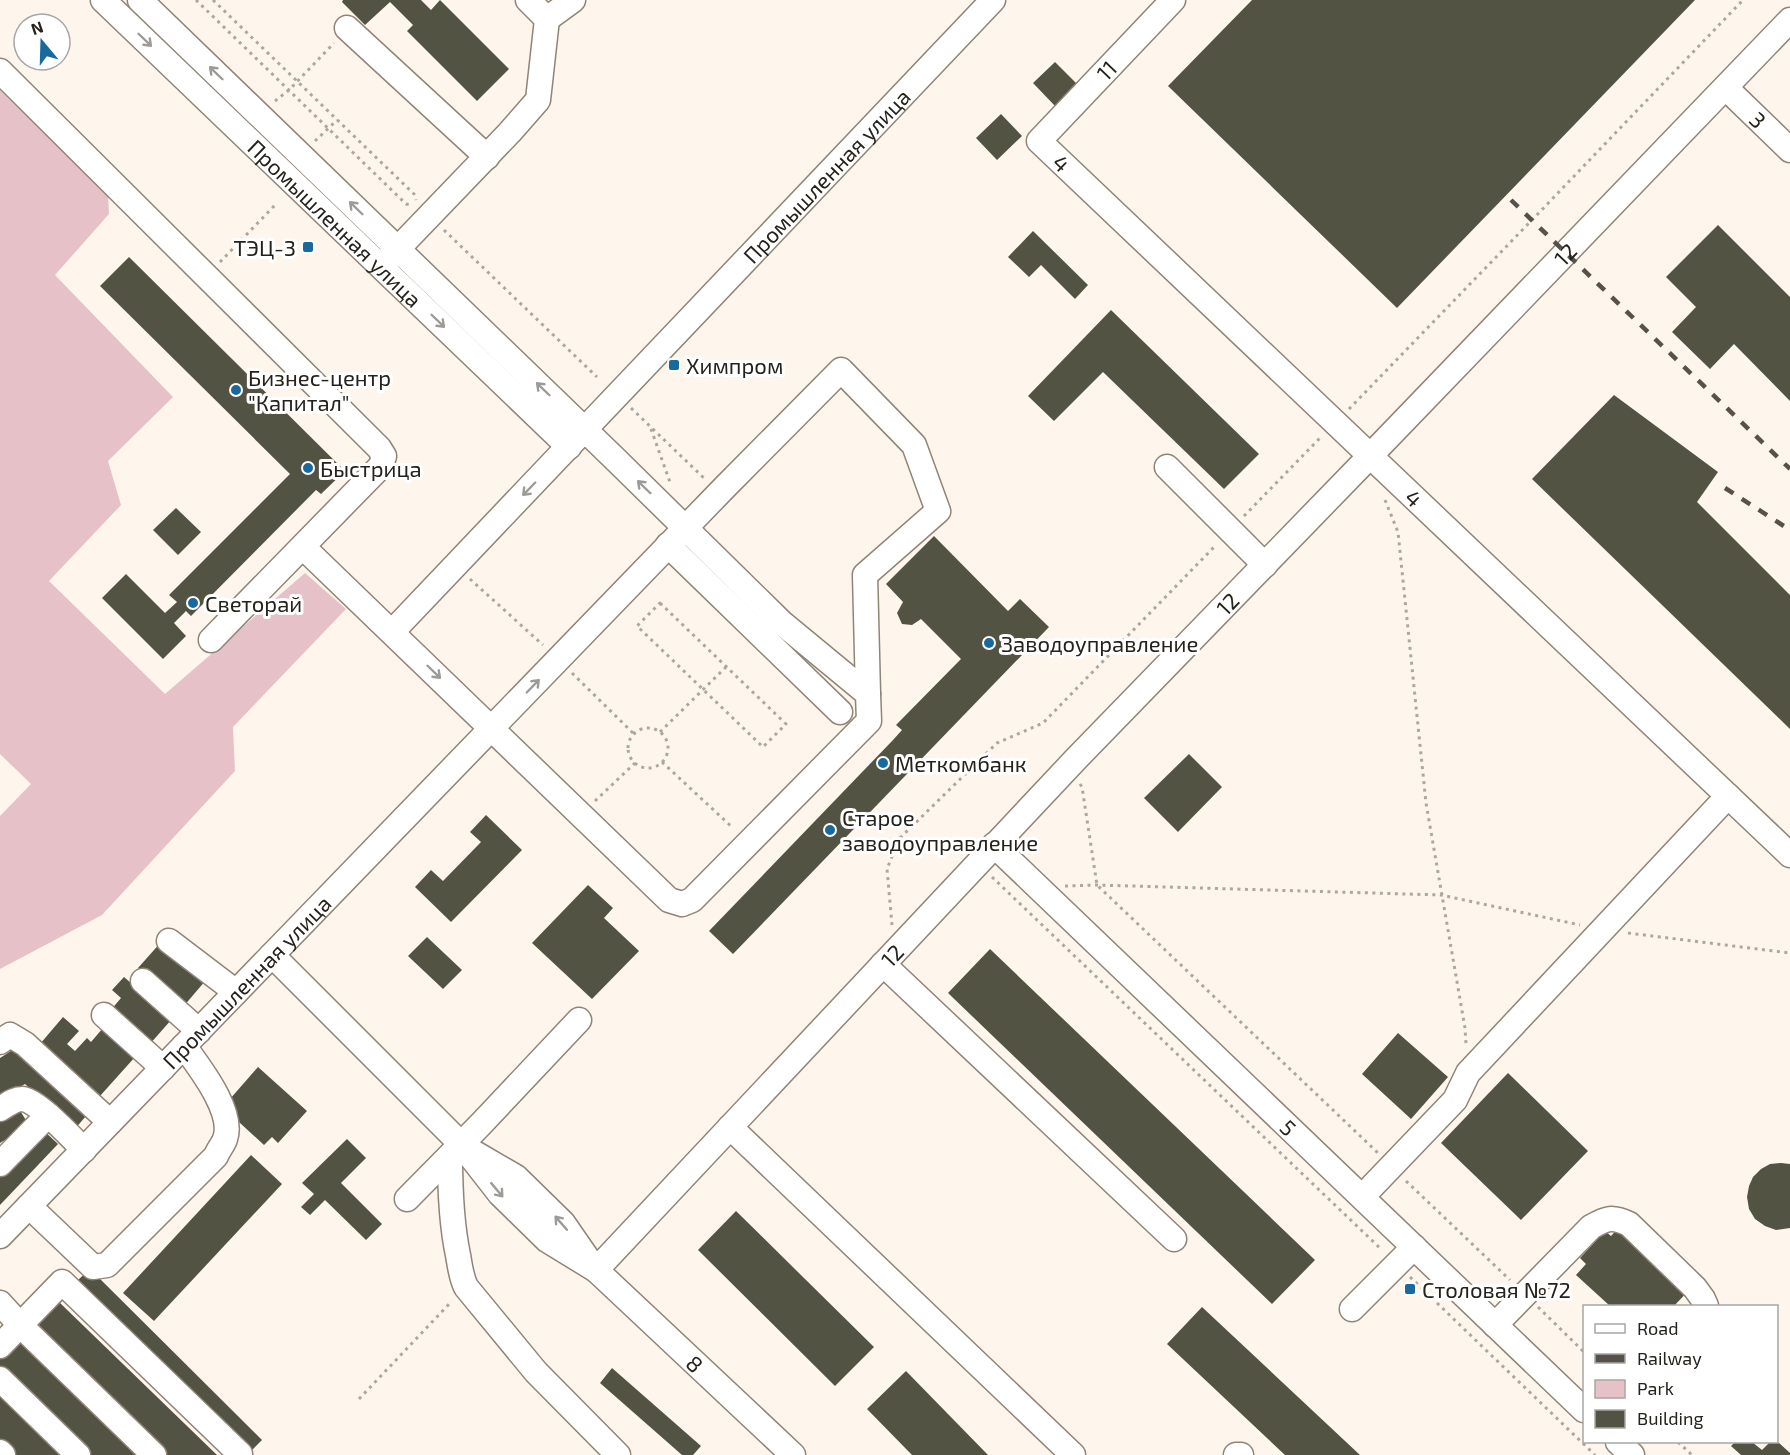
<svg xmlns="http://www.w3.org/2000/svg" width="1790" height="1455" font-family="'Exo 2',sans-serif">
	<rect width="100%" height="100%" fill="#fef6ed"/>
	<!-- green -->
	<path fill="#e7c1c8" d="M0,90L108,195L109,214L55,275L173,397L108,461L121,505L49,581L165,694L305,573L346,609L233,727L235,771L102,915L0,969V816L31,784L0,754Z"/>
	<!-- building -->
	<path fill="#535343" d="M343,0H421L431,10L440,0L509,69L477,101L407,31L413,25L390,2L365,25L342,2Z
		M1252,0H1695L1397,308L1168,86Z
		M1055,62L1078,85L1056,107L1033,83Z
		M1001,114L1022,136L997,160L976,138Z
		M1718,225L1790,297V401L1734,344L1710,369L1672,332L1696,307L1666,277Z
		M1033,231L1088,285L1075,299L1041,265L1029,277L1008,257Z
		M129,257L345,471L321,494L316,490L191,616L186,611L174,623L186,636L163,659L102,598L126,574L165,613L177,602L169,595L290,474L100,286Z
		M1111,310L1259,454L1224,489L1103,372L1054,421L1028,396Z
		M1614,395L1718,472L1697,502L1790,595V729L1532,479Z
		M176,508L201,532L178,555L153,530Z
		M934,536L1008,611L1020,599L1049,627L733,954L709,931L893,740L902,730L896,725L961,659L921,619L912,625L902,624L897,613L903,602L886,584Z
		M1189,754L1222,787L1178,832L1144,798Z
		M486,815L522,850L451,922L415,887L431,870L443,881L481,842L470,832Z
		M588,885L613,908L604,918L639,951L592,999L532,943Z
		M427,937L462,970L443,989L408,956Z
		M162,941L206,980L183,1007L138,968Z
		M990,949L1315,1260L1272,1304L948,993Z
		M124,977L172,1019L149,1045L110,1011L121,998L112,990Z
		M63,1017L79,1031L67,1044L75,1051L87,1038L91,1042L103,1028L135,1057L100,1096L40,1044Z
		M1398,1033L1448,1077L1411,1119L1362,1074Z
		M14,1049L86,1116L74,1130L25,1084L0,1099V1058Z
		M258,1067L307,1111L278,1143L272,1137L264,1145L227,1111L234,1103L230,1099Z
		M1508,1073L1588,1151L1521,1220L1441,1143Z
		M19,1109L29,1125L0,1143V1121Z
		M43,1130L58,1144L0,1205V1175Z
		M347,1139L366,1158L341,1183L382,1224L366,1240L325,1200L310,1215L301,1207L314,1194L302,1183Z
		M251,1155L282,1184L154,1321L123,1293Z
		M1781,1163L1790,1164V1228L1776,1230L1765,1226L1755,1219L1749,1209L1747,1197L1749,1186L1753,1177L1761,1169L1770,1164Z
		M736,1211L874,1347L835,1386L698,1250Z
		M1622,1224L1691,1288L1674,1306H1610L1576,1275L1586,1264L1580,1258L1605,1231L1611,1236Z
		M90,1269L262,1440L251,1451L78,1280Z
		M59,1302L217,1455H167L35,1326Z
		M1202,1307L1360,1455H1285L1167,1344Z
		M19,1337L140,1455H91L0,1367V1357Z
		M612,1368L701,1446L693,1455H682L600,1383Z
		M906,1371L988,1455H912L867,1409Z
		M0,1396L62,1455H12L0,1443Z
		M1735,1442H1752L1762,1450L1770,1442H1778L1790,1453V1455H1741L1731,1446Z"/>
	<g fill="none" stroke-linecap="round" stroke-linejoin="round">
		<defs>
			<g id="minor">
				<path id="s1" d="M103,0L569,447"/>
				<path d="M140,0L612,456L782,623L868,694L869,721L692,900L682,904L669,900L303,547"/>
				<path id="s2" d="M1173,0L1039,141L1790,855"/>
				<path d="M547,19L573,0"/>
				<path d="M347,28L487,157"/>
				<path d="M0,71L379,448L384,456L381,466L211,640"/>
				<path id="s3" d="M1726,88L1790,150"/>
				<path d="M387,260L510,132L538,100L547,19L528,0"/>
				<path d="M1167,467L1265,565"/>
				<path d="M668,545L840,712"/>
				<path id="s4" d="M392,632L993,0"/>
				<path id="s5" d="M994,845L1584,1410"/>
				<path d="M169,941L236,992"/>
				<path id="s6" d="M272,955L461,1144L500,1194L547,1240L596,1270L793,1455"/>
				<path d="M883,964L1174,1239"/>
				<path d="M143,981L199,1031"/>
				<path d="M104,1015L163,1068"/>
				<path d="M0,1042L10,1035L25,1044L110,1122"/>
				<path d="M0,1109C7,1105 14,1099 22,1099C35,1098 73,1139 84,1150"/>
				<path d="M730,1127L1073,1455"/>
				<path d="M473,1152L516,1177L563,1223L590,1262"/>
				<path d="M450,1156C450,1189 451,1222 458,1255C460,1266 461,1277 466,1287L536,1372L618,1455"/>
				<path d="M0,1164L48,1115"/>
				<path d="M1362,1197L1455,1100L1468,1073L1728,796"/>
				<path d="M407,1199L481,1124L579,1020"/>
				<path d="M29,1206L93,1267L107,1265L216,1156C218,1150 223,1145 225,1139C235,1112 199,1067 184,1046"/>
				<path id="s7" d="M0,1236L724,488L841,370L914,445L938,511L865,575L868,694"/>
				<path id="s8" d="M596,1270L1075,760L1371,455L1790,20"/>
				<path d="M0,1303L20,1325L154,1455"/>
				<path d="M1352,1309L1414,1247"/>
				<path d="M1495,1325L1591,1227C1607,1218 1612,1216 1629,1224L1695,1288L1703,1299L1706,1306"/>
				<path d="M0,1346L62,1282L240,1454"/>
				<path d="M0,1379L78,1455"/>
				<path d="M1618,1442L1632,1455"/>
				<path d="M0,1452L3,1455"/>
				<path d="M1236,1455H1241"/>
			</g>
		</defs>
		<!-- minor casing -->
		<use href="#minor" stroke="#908476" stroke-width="27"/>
		<!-- path -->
		<path stroke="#aea79f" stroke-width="3" stroke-dasharray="3 4.5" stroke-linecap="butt" d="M196,0L406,204L412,205
			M213,0L414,194L416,200
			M275,101L289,90L334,43
			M315,141L337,120
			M444,230L597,377
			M220,262L277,203
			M631,408L706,480
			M1349,409L1532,220L1743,0
			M651,429L671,485
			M1385,500L1398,532L1426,803L1465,1028L1466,1044
			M1244,516L1321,437
			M470,579L543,645
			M660,603L786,724L763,747L637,626Z
			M572,673L634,734
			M628 748a20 20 0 1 1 40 0a20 20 0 1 1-40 0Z
			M660,732L726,667
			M662,762L733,828
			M1080,784L1082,787L1097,885L1378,1153
			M595,801L635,763
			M992,877L1382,1250
			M1065,886L1097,885L1441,895L1580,925
			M892,925L887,869L899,839L997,743L1043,723L1216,545
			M1628,933L1790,953
			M1406,1181L1510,1280
			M1410,1277L1595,1455
			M1538,1307L1584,1352
			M359,1399L452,1301
			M1678,1442L1692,1455"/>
		<!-- minor -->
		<use href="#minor" stroke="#fff" stroke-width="24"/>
		<!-- rail -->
		<path stroke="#56514a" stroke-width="4.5" stroke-dasharray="10 10" stroke-linecap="butt" d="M1511,200L1790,469
			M1725,488L1790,530"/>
	</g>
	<!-- one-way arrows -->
	<defs><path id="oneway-shaft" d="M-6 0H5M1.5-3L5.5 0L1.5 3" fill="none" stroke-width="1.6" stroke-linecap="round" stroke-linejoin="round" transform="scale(1.5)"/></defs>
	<g stroke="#9d9b98">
		<use href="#oneway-shaft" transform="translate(145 40) rotate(44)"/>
		<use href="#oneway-shaft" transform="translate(216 73) rotate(-136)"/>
		<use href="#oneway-shaft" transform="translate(356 208) rotate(-136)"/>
		<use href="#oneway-shaft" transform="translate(438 321) rotate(44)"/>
		<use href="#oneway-shaft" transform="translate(543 389) rotate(-136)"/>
		<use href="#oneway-shaft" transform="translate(644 487) rotate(-136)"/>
		<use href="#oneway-shaft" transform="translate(529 489) rotate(134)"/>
		<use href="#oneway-shaft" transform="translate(434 672) rotate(44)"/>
		<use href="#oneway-shaft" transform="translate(533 686) rotate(-46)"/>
		<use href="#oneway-shaft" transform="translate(497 1190) rotate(50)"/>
		<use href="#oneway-shaft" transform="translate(561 1223) rotate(-131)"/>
	</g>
	<!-- markers -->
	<g fill="#196a9c" stroke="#fff" stroke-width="2">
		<rect x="302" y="241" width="12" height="12" rx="3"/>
		<rect x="668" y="359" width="12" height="12" rx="3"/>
		<circle cx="236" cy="390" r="6"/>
		<circle cx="308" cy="468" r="6"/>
		<circle cx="193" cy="603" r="6"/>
		<circle cx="989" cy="643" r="6"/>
		<circle cx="883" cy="763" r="6"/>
		<circle cx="830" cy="830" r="6"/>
		<rect x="1404" y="1283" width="12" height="12" rx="3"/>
	</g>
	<g text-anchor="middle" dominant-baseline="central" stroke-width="6" stroke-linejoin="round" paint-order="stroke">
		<!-- street labels -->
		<g font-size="22" fill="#25211b" stroke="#fff">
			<text transform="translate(1106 70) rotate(-46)">11</text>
			<text stroke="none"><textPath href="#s3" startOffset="45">3</textPath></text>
			<text stroke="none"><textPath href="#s2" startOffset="226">4</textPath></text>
			<text stroke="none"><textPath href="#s4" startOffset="630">Промышленная улица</textPath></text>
			<text stroke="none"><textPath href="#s1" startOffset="322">Промышленная улица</textPath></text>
			<text stroke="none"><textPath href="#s8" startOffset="1404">12</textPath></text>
			<text stroke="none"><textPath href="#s2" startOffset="712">4</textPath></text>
			<text stroke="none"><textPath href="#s8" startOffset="918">12</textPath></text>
			<text stroke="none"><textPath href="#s8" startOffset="432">12</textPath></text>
			<text stroke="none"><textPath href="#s7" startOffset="354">Промышленная улица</textPath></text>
			<text stroke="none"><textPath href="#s5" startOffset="408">5</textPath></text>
			<text stroke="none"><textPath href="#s6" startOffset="590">8</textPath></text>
		</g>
		<!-- poi labels -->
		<g font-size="22" fill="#25211b" stroke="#fff" text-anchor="start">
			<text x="296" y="247" text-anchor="end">ТЭЦ-3</text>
			<text x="686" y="365">Химпром</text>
			<text x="248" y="377">Бизнес-центр<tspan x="248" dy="25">"Капитал"</tspan></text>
			<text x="320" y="468">Быстрица</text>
			<text x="205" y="603">Светорай</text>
			<text x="1001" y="643">Заводоуправление</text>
			<text x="895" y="763">Меткомбанк</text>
			<text x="842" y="817">Старое<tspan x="842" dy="25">заводоуправление</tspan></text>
			<text x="1422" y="1289">Столовая №72</text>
		</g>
	</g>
	<!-- legend -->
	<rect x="1583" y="1305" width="195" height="138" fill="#ffffff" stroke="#a8a6a4" stroke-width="1.5"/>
	<rect x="1595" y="1324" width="30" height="9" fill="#ffffff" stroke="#a8a6a4" stroke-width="1.5"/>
	<text x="1637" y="1335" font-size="18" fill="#25211b">Road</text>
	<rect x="1595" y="1354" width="30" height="9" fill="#56514a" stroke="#a8a6a4" stroke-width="1.5"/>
	<text x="1637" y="1365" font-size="18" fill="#25211b">Railway</text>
	<rect x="1595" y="1380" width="30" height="18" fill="#e7c1c8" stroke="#a8a6a4" stroke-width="1.5"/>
	<text x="1637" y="1395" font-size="18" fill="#25211b">Park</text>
	<rect x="1595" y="1410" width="30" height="18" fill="#535343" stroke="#a8a6a4" stroke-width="1.5"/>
	<text x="1637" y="1425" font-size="18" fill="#25211b">Building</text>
	<!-- north arrow -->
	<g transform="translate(42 42) rotate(341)"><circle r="28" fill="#ffffff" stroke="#a8a6a4" stroke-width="1.5"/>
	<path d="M0-4.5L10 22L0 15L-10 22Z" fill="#196a9c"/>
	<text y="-9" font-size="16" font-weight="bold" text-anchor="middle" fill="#25211b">N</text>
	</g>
</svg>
